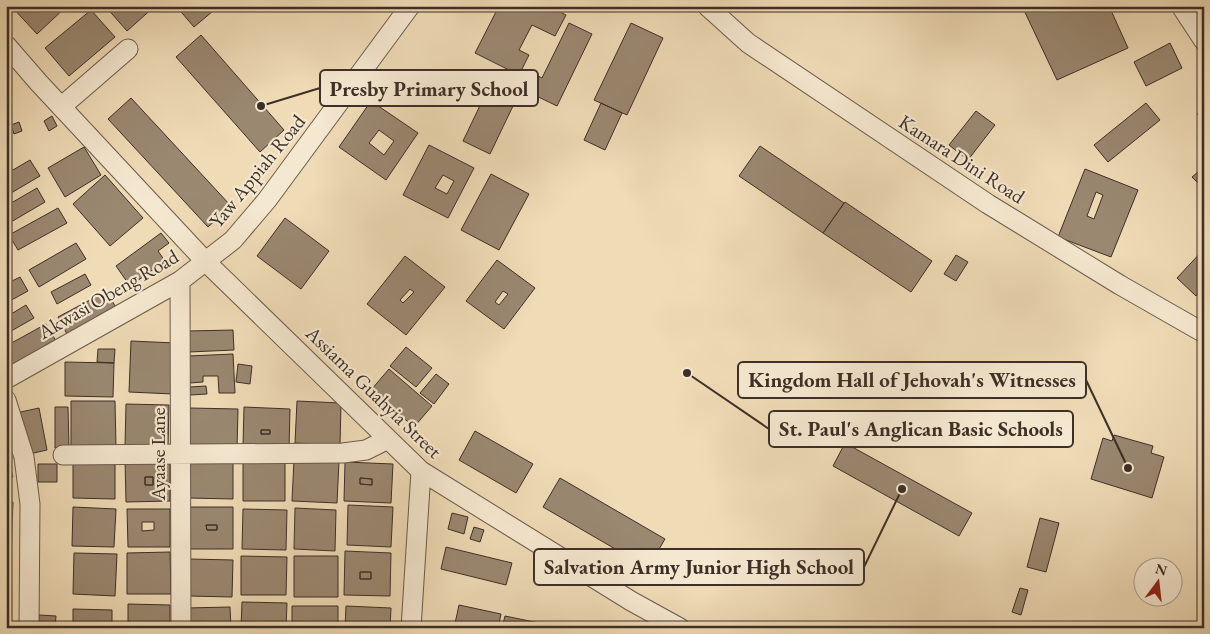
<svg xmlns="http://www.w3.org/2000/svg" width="1210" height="634" font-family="'EB Garamond',serif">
	<rect width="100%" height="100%" fill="#efdbb6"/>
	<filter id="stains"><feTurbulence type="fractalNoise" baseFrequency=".004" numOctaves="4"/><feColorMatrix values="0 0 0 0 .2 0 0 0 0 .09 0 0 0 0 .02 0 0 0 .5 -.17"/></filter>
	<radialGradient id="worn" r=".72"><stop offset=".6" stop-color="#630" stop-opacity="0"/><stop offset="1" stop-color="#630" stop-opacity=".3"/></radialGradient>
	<!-- building -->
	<path fill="#9a8871" stroke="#3d2f27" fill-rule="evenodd" d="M11,6H67L37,34Z
		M105,6H155L127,31Z
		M176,6H219L194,27Z
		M499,6H548L566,15L555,36L532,25L519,50L529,55L519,75L475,53Z
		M1022,6H1109L1128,48L1057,80Z
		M91,10L115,37L69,76L45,48Z
		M569,23L592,34L557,106L520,88L528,71L542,78Z
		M631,23L663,38L627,115L594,100Z
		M201,35L284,130L260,152L176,57Z
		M1170,43L1182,68L1146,86L1134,62Z
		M486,93L513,106L490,154L463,141Z
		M131,98L231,206L208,227L108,119Z
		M371,101L418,133L386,180L339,147ZM379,130L394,141L384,155L369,143Z
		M601,103L622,113L605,150L584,140Z
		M1146,103L1160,120L1108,162L1094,145Z
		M1204,108V121L1197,114Z
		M976,111L995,125L968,160L949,145Z
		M52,116L57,126L49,131L44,121Z
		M19,122L22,131L14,134L11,125Z
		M429,145L474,168L448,218L403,195ZM443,175L454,181L447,194L435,188Z
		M760,146L844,203L823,233L739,176Z
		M84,147L101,175L65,197L48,168Z
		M30,160L40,176L6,196V174Z
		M1204,167V189L1192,177Z
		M1085,169L1138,190L1111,257L1058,237ZM1096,192L1103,195L1094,219L1087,216Z
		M491,174L529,194L499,250L461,230Z
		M105,175L143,218L110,246L73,204Z
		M37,188L45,202L11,222L6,213V206Z
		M845,202L932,261L911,292L823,233Z
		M58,208L67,223L18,250L9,235Z
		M285,218L329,251L301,289L257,256Z
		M161,233L169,243L158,251L165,261L130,286L116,266Z
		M76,243L86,259L39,287L29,270Z
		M1204,249V287L1196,296L1177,278Z
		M956,255L968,262L956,281L944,274Z
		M405,256L445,287L406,335L367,304ZM410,289L414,292L403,303L400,300Z
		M497,260L535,288L504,329L466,301ZM503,291L508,294L499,305L495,302Z
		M85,274L91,285L57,304L51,292Z
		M20,277L28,291L6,303V284Z
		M107,291L117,310L68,336L58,317Z
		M26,305L34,318L6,334V317Z
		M46,324L56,341L10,366L6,359V346Z
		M233,330L234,350L189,352L188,331Z
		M131,341L175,343L173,394L129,392Z
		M406,347L432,368L416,387L390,366Z
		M98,349H115L114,363L97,362Z
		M233,354L235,393H219L218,376H203V382L190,383L188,356Z
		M65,362L114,363L113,397L65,396Z
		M238,364L252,366L250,384L236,382Z
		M389,369L432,406L414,427L371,390Z
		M436,374L449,384L434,404L420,393Z
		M206,386L207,394L190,395V387Z
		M71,401H115L116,447H71Z
		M297,401L341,403L340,445L295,443Z
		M126,404L169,405L168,448L125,447Z
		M55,407H68L69,448H55Z
		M244,407L290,409L289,447L243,446ZM261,430H270V434H261Z
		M39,408L47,450L25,455L16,413Z
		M190,408L238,409L237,448L189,447Z
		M261,430H270V434H261Z
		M475,431L533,464L516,493L459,460Z
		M1114,435L1153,446L1151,453L1164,457L1152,498L1091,479L1103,438L1112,441Z
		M845,443L972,513L959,536L833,466Z
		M6,450L13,477L6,479Z
		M189,458L233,459V499L188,498Z
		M170,459V501L126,502L125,460ZM145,477H153V485H145Z
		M243,459H285V501H243Z
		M294,459L339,461L337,503L292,501Z
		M73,460L115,461V499L73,498Z
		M345,462L393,464L391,503L344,501ZM360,478L372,479V485L360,484Z
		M38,464H57V482H38Z
		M145,477H153V485H145Z
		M360,478L372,479V485L360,484Z
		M560,478L665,539L648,568L543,507Z
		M6,502H13L11,559H6Z
		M348,505L393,507L391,547L347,545Z
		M73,507L116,509L114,547L72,546Z
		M188,507H233V549H188ZM206,525H217V530H207Z
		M295,508L336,510L335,551L294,549Z
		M127,509H170V547H128ZM142,522H154V530L142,531Z
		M243,509L287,510L286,550L242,549Z
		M452,513L468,517L464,534L448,529Z
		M1040,518L1059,523L1046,572L1027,567Z
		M206,525H217V530H207Z
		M474,527L484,530L480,542L470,539Z
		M446,547L512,563L506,585L441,569Z
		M345,551L391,553L390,596L344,595ZM360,572H371V579H360Z
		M170,552L171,594H127V553Z
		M74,553L117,554L115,596L73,594Z
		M241,556L287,557L286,595H241Z
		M294,556H338V597H294Z
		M190,559L233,560L232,597L189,596Z
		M360,572H371V579H360Z
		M6,575H10L9,628H6Z
		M1020,588L1028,590L1021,615L1012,612Z
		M242,602L287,603L286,628H241Z
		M128,604L170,605V628H153V625H142V628H128Z
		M459,605L501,614L498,628H454Z
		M292,606H338V628H315V623H308V628H292Z
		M346,606L391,608L390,628L359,626V628H345Z
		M230,607L231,628H219V624H204V628H187V608Z
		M73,609L112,610V624L89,623V628H73Z
		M39,615L56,616L55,628H38Z
		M505,616L544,624L543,628H502Z
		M204,624H219V628H204Z"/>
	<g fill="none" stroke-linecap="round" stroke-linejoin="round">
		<defs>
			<path id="minor" d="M707,6L748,43L988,204L1120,285L1204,333
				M1181,6L1204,41
				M6,45L39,83L206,262L421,471L631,601L680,628
				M61,107L128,49
				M180,281L181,628
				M6,379L180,281L233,240L267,200L410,6
				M6,400L24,457L30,504L29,628
				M63,455L343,453L366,450L388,439
				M411,628L421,471"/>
		</defs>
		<!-- minor casing -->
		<use href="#minor" stroke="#6a5a4b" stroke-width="21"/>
		<!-- minor -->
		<use href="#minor" stroke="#f5e8d0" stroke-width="19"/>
	</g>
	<g text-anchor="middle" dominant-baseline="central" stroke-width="4.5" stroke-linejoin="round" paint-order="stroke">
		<!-- street labels -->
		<g font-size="20" fill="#3d2f27" stroke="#f5e8d0">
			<text transform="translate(962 159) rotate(33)">Kamara Dini Road</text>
			<text transform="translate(257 171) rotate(-51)">Yaw Appiah Road</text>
			<text transform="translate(108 294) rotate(-30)">Akwasi Obeng Road</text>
			<text transform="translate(374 392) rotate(44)">Assiama Guahyia Street</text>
			<text transform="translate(158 454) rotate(-90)">Ayaase Lane</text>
		</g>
	</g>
	<!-- callouts -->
	<path fill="none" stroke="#3d2f27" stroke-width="2" d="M261 106L320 88M1128 468L1086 380M687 373L769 429M902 489L864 567"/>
	<g fill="#3d2f27" stroke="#f5e8d0" stroke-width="2">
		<circle cx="261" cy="106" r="5"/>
		<circle cx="1128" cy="468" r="5"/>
		<circle cx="687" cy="373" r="5"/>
		<circle cx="902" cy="489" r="5"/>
	</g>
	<g fill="#f5e8d0" stroke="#3d2f27" stroke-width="2">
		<rect x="320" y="70" width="218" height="36" rx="5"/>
		<rect x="738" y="362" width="348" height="36" rx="5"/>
		<rect x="769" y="411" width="304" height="36" rx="5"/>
		<rect x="534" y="549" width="330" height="36" rx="5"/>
	</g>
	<g font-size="21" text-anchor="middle" font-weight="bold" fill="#3d2f27">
		<text x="429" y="96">Presby Primary School</text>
		<text x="912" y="387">Kingdom Hall of Jehovah's Witnesses</text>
		<text x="921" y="436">St. Paul's Anglican Basic Schools</text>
		<text x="699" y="574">Salvation Army Junior High School</text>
	</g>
	<!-- margin -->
	<rect width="1210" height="634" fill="none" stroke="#efdbb6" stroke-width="25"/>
	<rect x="8" y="8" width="1195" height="619" fill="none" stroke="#3d2f27" stroke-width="2.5"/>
	<rect x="12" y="12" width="1185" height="609" fill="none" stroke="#3d2f27"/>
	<!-- north arrow -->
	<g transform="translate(1158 582) rotate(15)"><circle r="24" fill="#f5e8d0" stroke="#ab9e8c"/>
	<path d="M0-4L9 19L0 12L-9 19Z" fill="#8f2418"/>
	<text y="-8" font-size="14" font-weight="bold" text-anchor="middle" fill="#3d2f27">N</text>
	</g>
	<rect width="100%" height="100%" filter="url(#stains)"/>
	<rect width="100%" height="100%" fill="url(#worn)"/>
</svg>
